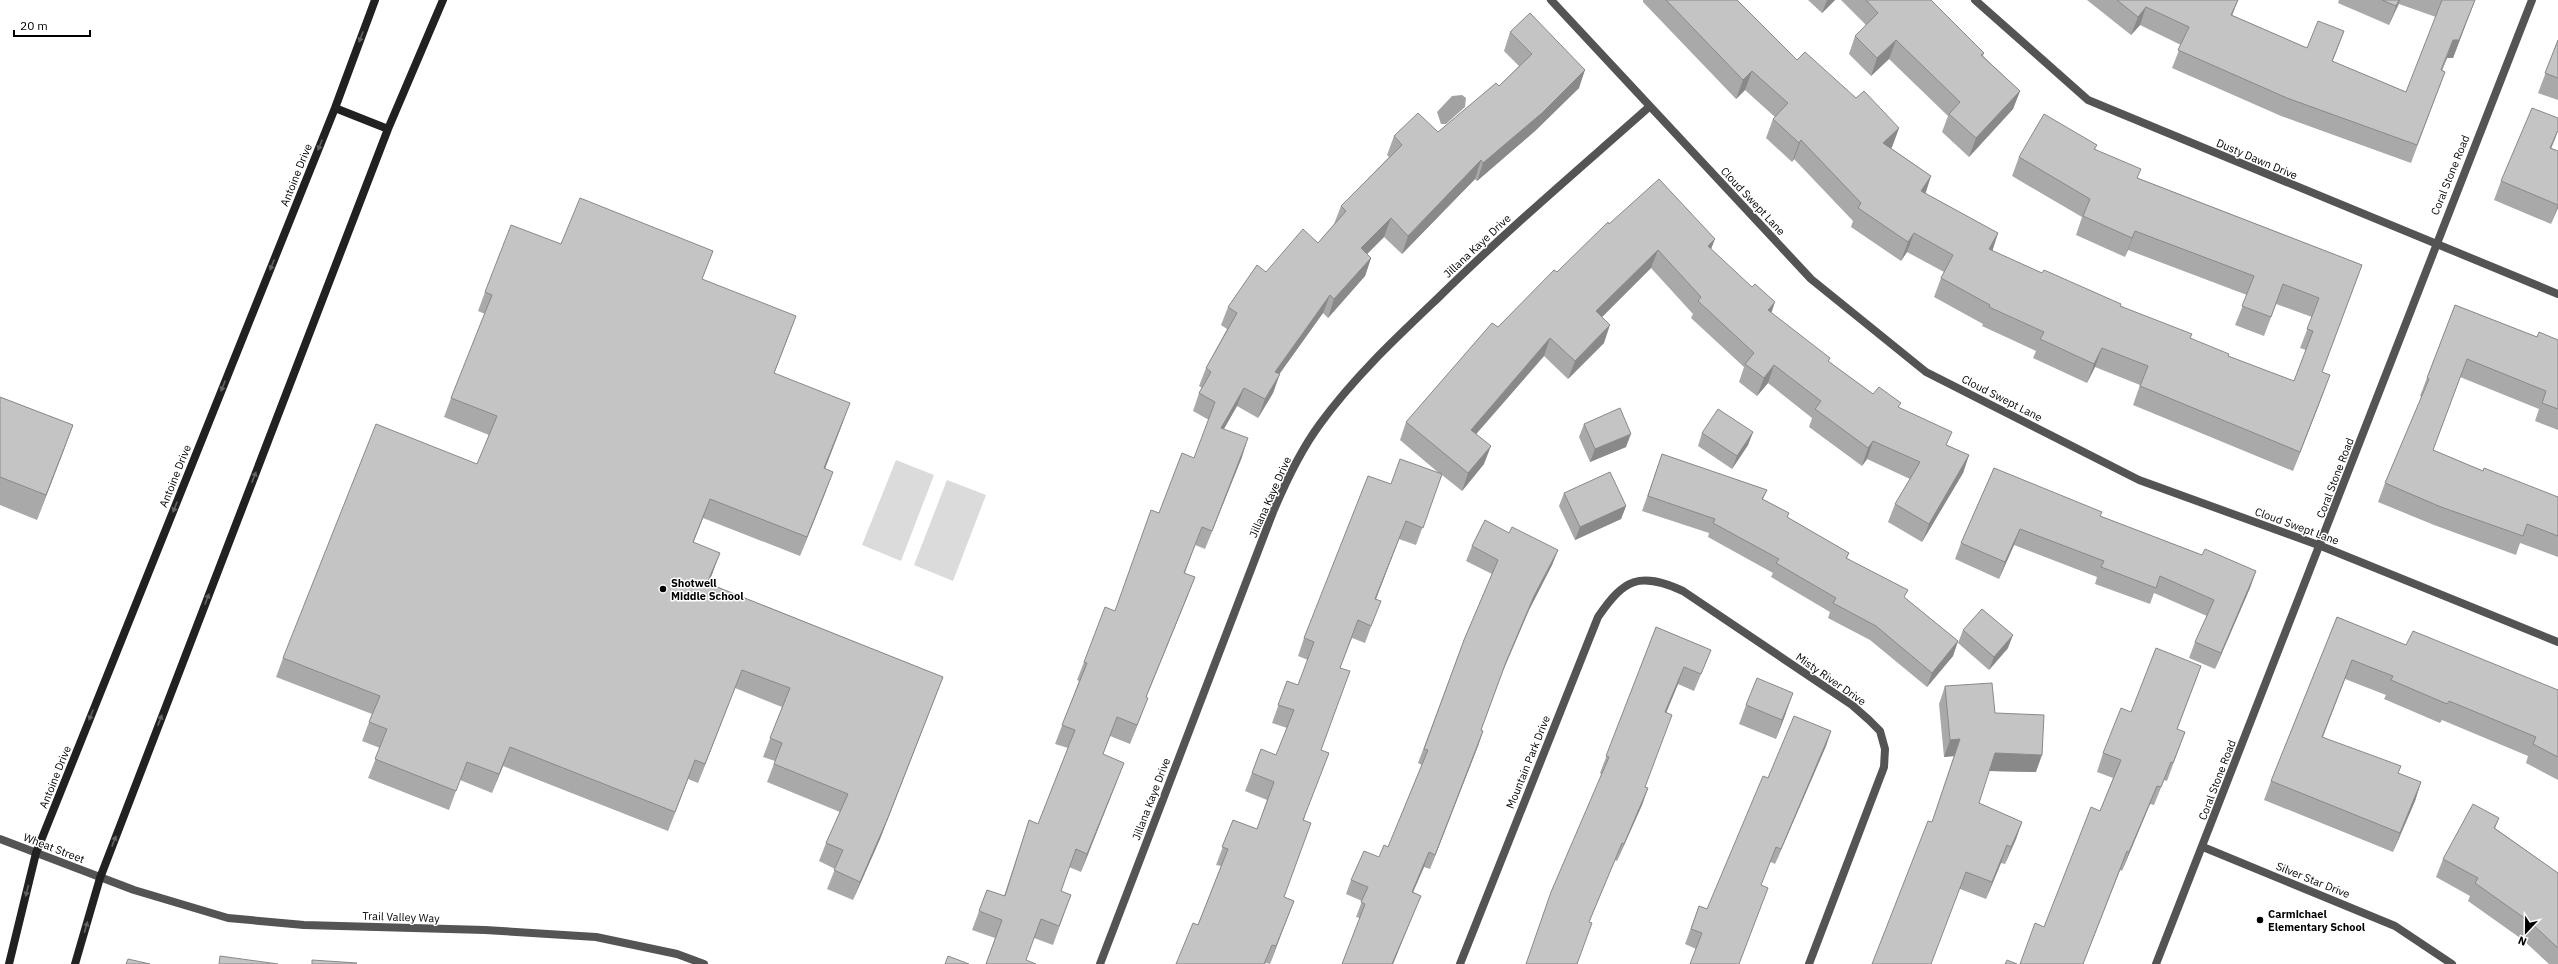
<svg xmlns="http://www.w3.org/2000/svg" width="2558" height="964" font-family="'IBM Plex Sans',sans-serif">
	<rect width="100%" height="100%" fill="#fff"/>
	<!-- green -->
	<path fill="#dbdbdb" d="M896,460L934,475L901,561L862,545Z
		M947,480L986,495L953,581L914,565Z"/>
	<!-- water -->
	<path fill="#a2a2a2" d="M1462,95L1466,98L1465,107L1446,124H1441L1437,112L1452,96Z"/>
	<g fill="none" stroke-linecap="round" stroke-linejoin="round">
		<!-- minor -->
		<path stroke="#545454" stroke-width="8" d="M1551,0L1811,279L1926,372L2139,480L2321,546L2558,642
			M1975,0L2088,100L2558,294
			M0,839L134,890L228,918L304,925L485,930L596,937L677,954L704,964
			M2203,847L2395,926L2452,964
			M1100,964L1273,512C1286,481 1300,451 1320,424C1354,377 1397,337 1438,298C1506,231 1578,170 1649,107
			M1460,964L1598,617C1624,579 1639,571 1683,591L1852,705L1869,720L1880,731L1885,749L1884,767L1809,964
			M2156,964C2284,644 2404,320 2532,0"/>
		<!-- secondary -->
		<path stroke="#212121" stroke-width="8" d="M335,108L388,129
			M9,964L36,853L335,108L375,0
			M75,964L100,878L388,129L443,0"/>
	</g>
	<!-- wall -->
	<path fill="#a9a9a9" d="M1643,0H1737L1797,60L1856,98L1899,128L1892,147L1891,148L1931,176L1925,193L1998,233L1992,251L2042,273L2121,306L2228,356L2294,381L2306,350L2300,348L2312,317L2276,304L2264,336L2235,325L2247,295L2128,250L2125,257L2076,235L2082,217L2012,176L2019,157L2097,145L2095,149L2138,178L2362,265L2322,372L2323,394L2293,471L2133,405L2140,385L2095,367L2087,383L2033,358L2036,351L1982,326L1983,324L1934,297L1941,278L1944,272L1907,252L1901,261L1851,227L1853,221L1794,159L1792,162L1766,138L1773,119L1775,117L1745,90L1736,99L1643,2Z
		M1808,0H1835L1822,13Z
		M1841,0H1931L1984,53L1983,56L2020,91L2013,109L1969,157L1942,132L1948,116L1889,59L1871,76L1849,54L1855,36L1866,25Z
		M2087,0H2238L2232,15L2307,48L2344,31L2332,61L2406,92L2436,17L2399,4L2389,25L2338,3L2339,0H2475L2453,58H2447L2442,70L2445,72L2411,163L2281,116L2172,68L2181,45L2140,25L2131,35Z
		M1510,32L1579,88L1535,131L1477,181L1475,179L1402,254L1384,237L1367,254L1371,258L1365,276L1328,318L1323,313L1279,374L1273,393L1258,418L1237,406L1224,429L1242,457L1205,549L1195,545L1185,573L1188,595L1146,697L1141,716L1130,744L1110,736L1103,754L1117,781L1081,872L1069,867L1061,891L1071,895L1053,945L1034,938L986,964L995,938L972,930L987,890L1004,896L1029,820L1038,824L1068,748L1055,744L1079,681L1077,680L1084,662L1115,611L1159,513L1194,458L1209,420L1193,411L1199,393L1202,388L1199,386L1206,368L1227,329L1221,325L1228,307L1318,243L1334,224L1341,206L1389,157L1387,155L1394,136L1438,132L1499,86L1519,66L1504,51Z
		M2558,40V100L2538,93Z
		M2558,118V131L2551,148L2558,151V209H2557L2551,224L2494,200L2501,181Z
		M1609,224L1711,249L1771,313L1829,362L1873,394L1899,408L1947,445L1969,455L1963,473L1922,542L1888,522L1895,504L1910,479L1867,459L1862,466L1809,427L1812,418L1768,383L1757,396L1739,382L1744,367L1691,318L1693,314L1651,268L1602,317L1604,343L1568,379L1544,356L1476,434L1484,464L1462,491L1442,475L1416,545L1399,539L1376,599L1374,619L1365,643L1352,638L1340,668L1304,820L1284,897L1294,901L1270,964L1266,963L1265,964H1176L1198,925L1221,866L1216,865L1233,820L1257,829L1267,800L1245,791L1261,749L1276,755L1287,728L1272,723L1287,681L1298,685L1308,660L1298,656L1304,638L1391,484L1440,474L1400,440L1406,422L1498,327Z
		M561,244L713,251L702,279L789,335L774,373L843,422L825,468L826,491L800,556L703,518L693,543L713,572L708,583L943,677L880,839L853,900L827,889L835,869L819,861L826,843L840,812L767,782L775,761L763,757L782,707L735,688L698,783L688,779L668,831L503,766L492,793L460,780L449,810L368,778L380,748L362,741L372,714L276,677L283,658L477,464L489,435L444,417L451,398L485,314L478,311L485,292Z
		M2455,305L2537,337L2558,340V430L2535,421L2539,409L2460,377L2433,450L2483,471L2558,497V557L2520,543L2516,555L2434,525L2378,502L2385,483L2422,397L2420,396Z
		M0,397L73,425L37,520L0,505Z
		M1584,424L1626,447L1590,462L1579,437Z
		M1753,432L1748,445L1732,469L1698,446L1702,433Z
		M1662,454L1767,490L1763,499L1789,513L1787,517L1849,553L1847,558L1905,598L1958,641L1953,656L1927,687L1870,640L1828,618L1830,612L1771,577L1773,573L1708,537L1709,533L1642,511Z
		M1994,468L2100,516L2202,555L2256,571L2250,588L2215,669L2189,658L2195,642L2207,616L2154,593L2150,604L2095,584L2097,577L2014,545L1999,579L1955,559L1961,543Z
		M1564,493L1626,506L1621,519L1575,540L1559,506Z
		M1509,533L1558,550L1552,565L1529,610L1501,676L1481,730L1483,731L1478,746L1430,869L1424,867L1413,892L1421,896L1415,910L1393,964H1342L1360,918L1356,917L1362,901L1346,894L1351,880L1379,857L1388,847L1422,765L1418,763L1464,640L1492,574L1466,561L1472,546Z
		M2337,617L2406,645L2558,690V780L2526,763L2528,756L2442,720L2440,723L2384,699L2386,695L2345,679L2323,737L2398,773L2421,782L2415,801L2393,852L2264,800L2271,781Z
		M1656,627L1711,650L1704,667L1694,691L1678,684L1666,713L1645,787L1648,788L1642,805L1617,861L1615,860L1589,922L1577,964L1601,774L1600,773Z
		M1963,630L2008,648L1989,670L1958,643Z
		M2201,666L2177,730L2185,732L2167,781L2164,780L2154,805L2150,804L2122,871L2120,870L2083,964L2044,927L2100,811L2113,778L2097,772L2103,753L2131,712Z
		M1945,686L1995,713L2036,772L1989,771L1979,803L2022,822L2016,839L2005,864L2001,863L1986,899L1960,889L1932,822L1954,756L1944,757L1939,704Z
		M1746,705L1786,713L1776,739L1739,724Z
		M1831,731L1826,746L1775,864L1771,862L1696,949L1685,944L1699,906L1707,909L1768,778Z
		M2495,828L2558,873V964H2549L2523,940L2468,901L2470,896L2436,877L2443,859Z"/>
	<!-- shaded-wall -->
	<path fill="#898989" d="M1827,0H1835L1822,13Z
		M2238,0L2231,18V15Z
		M2399,0H2400L2389,25L2396,6Z
		M2475,0L2453,58H2447L2435,89L2453,40Z
		M2146,7L2140,25L2131,35L2138,17Z
		M2344,31L2337,50L2325,80L2332,61Z
		M1896,40L1889,59L1871,76L1877,58Z
		M1585,70L1579,88L1535,131L1477,181L1483,163Z
		M1752,71L1745,90L1736,99L1743,80Z
		M2020,91L2013,109L1969,157L1976,138Z
		M1899,128L1892,147L1876,162L1883,143Z
		M2558,130L2555,139L2543,167L2550,148Z
		M1801,140L1794,159L1792,162L1799,143Z
		M1481,160L1475,179L1402,254L1408,236Z
		M1931,176L1925,195L1921,191Z
		M2558,205V208L2551,224Z
		M1391,218L1384,237L1354,267L1361,248Z
		M2135,231L2128,250L2125,257L2132,238Z
		M1914,233L1907,252L1901,261L1908,242Z
		M1998,233L1992,252L1989,249Z
		M1715,239L1708,257V246Z
		M1658,250L1651,268L1590,329L1596,311Z
		M1371,258L1365,276L1328,318L1334,299Z
		M1330,295L1323,313L1268,390L1275,372Z
		M1775,302L1769,320L1768,310Z
		M796,316L789,335L767,392L774,373Z
		M1610,325L1604,343L1568,379L1575,361Z
		M1550,338L1544,356L1464,448L1471,430Z
		M2102,348L2095,367L2087,383L2094,364Z
		M1774,365L1768,383L1757,396L1764,378Z
		M1280,374L1273,393L1258,418L1265,399Z
		M2330,375L2323,394L2293,471L2300,452Z
		M1244,388L1237,406L1214,446L1221,428Z
		M850,403L843,422L818,487L824,468Z
		M73,425L64,450L37,520L46,495Z
		M1753,432L1748,445L1732,469L1737,456Z
		M1631,434L1626,447L1590,462L1595,449Z
		M1248,438L1242,457L1205,549L1212,531Z
		M1873,441L1867,459L1862,466L1868,448Z
		M1491,446L1484,464L1462,491L1468,473Z
		M1969,455L1963,473L1922,542L1929,524Z
		M833,472L826,491L800,556L807,537Z
		M710,499L703,518L686,561L693,542Z
		M1626,506L1621,519L1575,540L1580,527Z
		M1406,521L1399,539L1369,617L1375,599Z
		M2020,529L2014,545L1999,579L2005,562Z
		M1558,550L1552,565L1529,610L1500,677L1506,662L1534,596Z
		M720,553L713,572L700,602L707,583Z
		M2256,571L2250,588L2215,669L2221,653Z
		M1195,577L1188,595L1139,715L1146,697Z
		M2013,635L2008,648L1989,670L1994,657Z
		M1958,641L1953,656L1927,687L1932,673Z
		M2352,660L2345,679L2315,756L2322,737Z
		M1684,667L1678,684L1659,730L1665,712Z
		M742,670L735,688L698,783L705,764Z
		M943,677L880,839L853,900L860,882Z
		M1793,693L1786,713L1776,739L1782,720Z
		M1148,698L1141,716L1130,744L1137,725Z
		M1483,731L1478,746L1430,869L1435,855Z
		M1831,731L1826,746L1775,864L1781,849Z
		M1960,739L1954,756L1944,757L1950,740Z
		M510,747L503,766L492,793L499,774Z
		M1995,753L2042,755L2036,772L1989,771Z
		M695,760L688,779L668,831L675,812Z
		M1124,763L1117,781L1081,872L1087,854Z
		M2421,782L2415,801L2393,852L2400,833Z
		M2157,786L2150,804L2122,871L2129,852Z
		M1648,788L1642,805L1617,861L1624,844Z
		M2499,818L2492,836L2494,828Z
		M2022,822L2016,839L2005,864L2011,847Z
		M2007,845L2001,863L1986,899L1992,882Z
		M2127,851L2120,870L2083,964Z
		M1429,852L1424,867L1407,906L1412,892Z
		M1421,896L1415,910L1393,964H1392Z
		M1294,901L1287,918L1270,964L1276,946Z"/>
	<!-- building -->
	<path fill="#c4c4c4" stroke="#898989" d="M1666,0H1737L1797,60L1805,52L1856,98L1864,91L1899,128L1883,143L1931,176L1921,191L1998,233L1989,249L2042,273L2044,270L2121,304L2120,306L2192,334L2190,338L2229,354L2228,356L2294,381L2313,331L2307,329L2319,298L2283,284L2271,317L2242,306L2254,276L2135,231L2132,238L2083,216L2090,199L2019,157L2044,114L2097,145L2094,149L2141,169L2137,178L2362,265L2322,372L2330,375L2300,452L2140,386L2148,366L2102,348L2094,364L2040,339L2044,332L1989,307L1990,305L1941,278L1953,255L1914,233L1908,242L1858,208L1861,203L1801,140L1799,143L1773,119L1788,103L1752,71L1743,80Z
		M1866,0H1931L1984,53L1981,55L2020,91L1976,138L1949,114L1960,102L1896,40L1877,58L1855,36L1878,13Z
		M2117,0H2238L2231,15L2307,48L2318,21L2344,31L2332,61L2406,92L2442,0H2475L2459,40H2453L2441,70L2445,72L2417,145L2287,98L2178,50L2189,27L2146,7L2138,17Z
		M2382,0H2399L2396,6Z
		M1530,13L1585,70L1542,113L1483,163L1481,160L1408,236L1391,218L1361,248L1371,258L1334,299L1330,295L1275,372L1280,374L1265,399L1244,388L1221,428L1248,438L1212,531L1202,527L1184,573L1195,577L1146,697L1148,698L1137,725L1117,717L1103,754L1124,763L1087,854L1076,849L1061,891L1071,895L1059,926L1041,919L1026,960L1036,964H986L1002,920L979,911L987,890L1005,896L1029,820L1038,824L1075,730L1062,725L1087,663L1084,662L1105,607L1115,611L1151,510L1159,513L1182,453L1194,458L1215,402L1199,393L1211,372L1206,368L1237,313L1228,307L1257,265L1266,272L1303,229L1318,243L1346,211L1341,206L1402,145L1394,136L1418,113L1438,132L1496,83L1499,86L1532,54L1510,32Z
		M2558,40V78L2545,73Z
		M2532,108L2558,118V130L2550,148L2558,151V205L2501,181Z
		M1659,179L1715,239L1708,246L1752,287L1755,284L1775,302L1768,310L1830,358L1828,361L1873,394L1879,387L1901,403L1898,407L1952,432L1946,445L1969,455L1929,524L1895,504L1920,462L1873,441L1868,448L1815,409L1821,401L1774,365L1764,378L1745,364L1754,353L1698,301L1701,297L1658,250L1596,311L1610,325L1575,361L1550,338L1471,430L1491,446L1468,473L1406,422L1492,323L1498,327L1554,270L1557,272L1608,222L1609,224Z
		M580,198L713,251L702,279L796,316L774,373L850,403L824,468L833,472L807,537L710,499L693,542L720,553L707,583L943,677L887,820L860,882L834,870L843,850L826,843L848,794L774,764L782,743L770,738L790,688L742,670L705,764L695,760L675,812L510,747L499,774L467,762L456,791L375,759L387,729L369,722L380,696L283,658L376,424L477,464L497,416L451,398L492,295L485,292L511,225L561,244Z
		M2455,305L2537,337L2539,332L2558,340V409L2542,403L2546,391L2467,359L2433,450L2483,471L2484,468L2558,497V536L2527,524L2523,536L2441,507L2385,483L2429,379L2427,378Z
		M0,397L73,425L46,495L0,477Z
		M1620,408L1631,434L1595,449L1584,424Z
		M1718,409L1753,432L1737,456L1702,433Z
		M1662,454L1767,490L1762,499L1789,513L1787,517L1849,553L1846,558L1908,590L1904,597L1958,641L1932,673L1876,626L1833,603L1836,598L1776,563L1779,559L1713,523L1715,519L1648,496Z
		M1400,459L1442,474L1423,528L1406,521L1375,599L1381,601L1371,626L1358,620L1340,668L1350,671L1321,750L1329,753L1303,820L1311,823L1284,897L1294,901L1276,946L1272,945L1264,964H1176L1193,923L1198,925L1228,849L1222,847L1233,820L1257,829L1274,782L1252,773L1261,749L1276,755L1294,710L1278,705L1287,681L1298,685L1314,642L1304,638L1368,476L1391,484Z
		M1994,468L2102,512L2100,516L2202,555L2205,549L2256,571L2221,653L2195,642L2214,600L2160,576L2156,588L2101,567L2104,561L2020,529L2005,562L1961,543Z
		M1610,472L1626,506L1580,527L1564,493Z
		M1485,520L1509,533L1512,527L1558,550L1534,596L1506,662L1481,730L1483,731L1435,855L1429,852L1412,892L1421,896L1392,964H1342L1365,904L1361,902L1368,887L1351,880L1364,851L1379,857L1384,845L1388,847L1428,750L1424,749L1464,640L1498,560L1472,546Z
		M1982,609L2013,635L1994,657L1963,630Z
		M2337,617L2406,645L2413,631L2558,690V757L2533,744L2536,737L2449,701L2447,704L2391,680L2393,676L2352,660L2322,737L2401,766L2398,773L2421,782L2400,833L2271,781Z
		M1656,627L1711,650L1701,674L1684,667L1665,712L1672,715L1645,787L1648,788L1624,844L1622,843L1589,922L1592,923L1577,964H1526L1551,892L1609,757L1606,756Z
		M2156,648L2201,666L2177,729L2185,732L2173,763L2171,762L2161,787L2157,786L2129,852L2127,851L2083,964H2020L2035,923L2044,927L2091,807L2100,811L2121,760L2103,753L2121,708L2131,712Z
		M1757,678L1793,693L1782,720L1746,705Z
		M1992,683L1995,713L2044,715L2042,755L1995,753L1979,803L2022,822L2011,847L2007,845L1992,882L1966,872L1931,964H1872L1928,821L1932,822L1960,739L1950,740L1945,686Z
		M1794,716L1831,731L1781,849L1776,847L1761,885L1768,888L1739,964H1690L1702,933L1691,929L1699,906L1707,909L1763,776L1768,778Z
		M2473,804L2499,818L2494,828L2558,873V948L2530,922L2475,883L2478,878L2443,859Z
		M220,956L278,964H219Z
		M948,956L969,964H945Z
		M128,959L150,964H126Z
		M312,960L357,963L356,964H312Z
		M2007,960L2017,964H2005Z"/>
	<!-- one-way arrows -->
	<defs><path id="oneway-solid" d="M-6-.8H1V-3.2L6.5 0L1 3.2V.8H-6Z"/></defs>
	<g fill="#646464">
		<use href="#oneway-solid" transform="translate(361 37) rotate(110)"/>
		<use href="#oneway-solid" transform="translate(320 145) rotate(112)"/>
		<use href="#oneway-solid" transform="translate(272 265) rotate(112)"/>
		<use href="#oneway-solid" transform="translate(223 386) rotate(112)"/>
		<use href="#oneway-solid" transform="translate(254 477) rotate(-69)"/>
		<use href="#oneway-solid" transform="translate(175 507) rotate(112)"/>
		<use href="#oneway-solid" transform="translate(207 599) rotate(-69)"/>
		<use href="#oneway-solid" transform="translate(91 715) rotate(112)"/>
		<use href="#oneway-solid" transform="translate(160 720) rotate(-69)"/>
		<use href="#oneway-solid" transform="translate(114 841) rotate(-69)"/>
		<use href="#oneway-solid" transform="translate(27 891) rotate(104)"/>
		<use href="#oneway-solid" transform="translate(86 927) rotate(-74)"/>
	</g>
	<!-- markers -->
	<g fill="#000" stroke="#fff" stroke-width="1.5">
		<circle cx="663" cy="589" r="4"/>
		<circle cx="2260" cy="920" r="4"/>
	</g>
	<g text-anchor="middle" dominant-baseline="central" stroke-width="3" stroke-linejoin="round" paint-order="stroke">
		<!-- street labels -->
		<g font-size="11" fill="#000" stroke="#fff">
			<text transform="translate(2257 159) rotate(23)">Dusty Dawn Drive</text>
			<text transform="translate(296 175) rotate(-68)">Antoine Drive</text>
			<text transform="translate(2450 175) rotate(-68)">Coral Stone Road</text>
			<text transform="translate(1753 201) rotate(47)">Cloud Swept Lane</text>
			<text transform="translate(1477 246) rotate(-43)">Jillana Kaye Drive</text>
			<text transform="translate(2002 398) rotate(27)">Cloud Swept Lane</text>
			<text transform="translate(175 476) rotate(-68)">Antoine Drive</text>
			<text transform="translate(2335 478) rotate(-69)">Coral Stone Road</text>
			<text transform="translate(1270 497) rotate(-66)">Jillana Kaye Drive</text>
			<text transform="translate(2297 526) rotate(20)">Cloud Swept Lane</text>
			<text transform="translate(1831 679) rotate(35)">Misty River Drive</text>
			<text transform="translate(1528 762) rotate(-68)">Mountain Park Drive</text>
			<text transform="translate(55 777) rotate(-68)">Antoine Drive</text>
			<text transform="translate(2217 780) rotate(-69)">Coral Stone Road</text>
			<text transform="translate(1151 799) rotate(-69)">Jillana Kaye Drive</text>
			<text transform="translate(54 848) rotate(21)">Wheat Street</text>
			<text transform="translate(2313 880) rotate(22)">Silver Star Drive</text>
			<text transform="translate(401 917) rotate(2)">Trail Valley Way</text>
		</g>
		<!-- poi labels -->
		<g font-size="11" font-weight="bold" fill="#000" stroke="#fff" text-anchor="start">
			<text x="671" y="583">Shotwell<tspan x="671" dy="13">Middle School</tspan></text>
			<text x="2268" y="914">Carmichael<tspan x="2268" dy="13">Elementary School</tspan></text>
		</g>
	</g>
	<!-- north arrow -->
	<g transform="translate(2526 932) rotate(202)" stroke="#ffffff" stroke-width="3" paint-order="stroke">
	<path d="M0-3L7 15L0 10L-7 15Z" fill="#000000"/>
	<text y="-6" font-size="11" font-weight="bold" text-anchor="middle" fill="#000000">N</text>
	</g>
	<!-- scale -->
	<path d="M14 30v6h76v-6" fill="none" stroke="#000000" stroke-width="2"/>
	<text x="20" y="30" font-size="12" fill="#000000" stroke="#ffffff" stroke-width="3" paint-order="stroke">20 m</text>
</svg>
